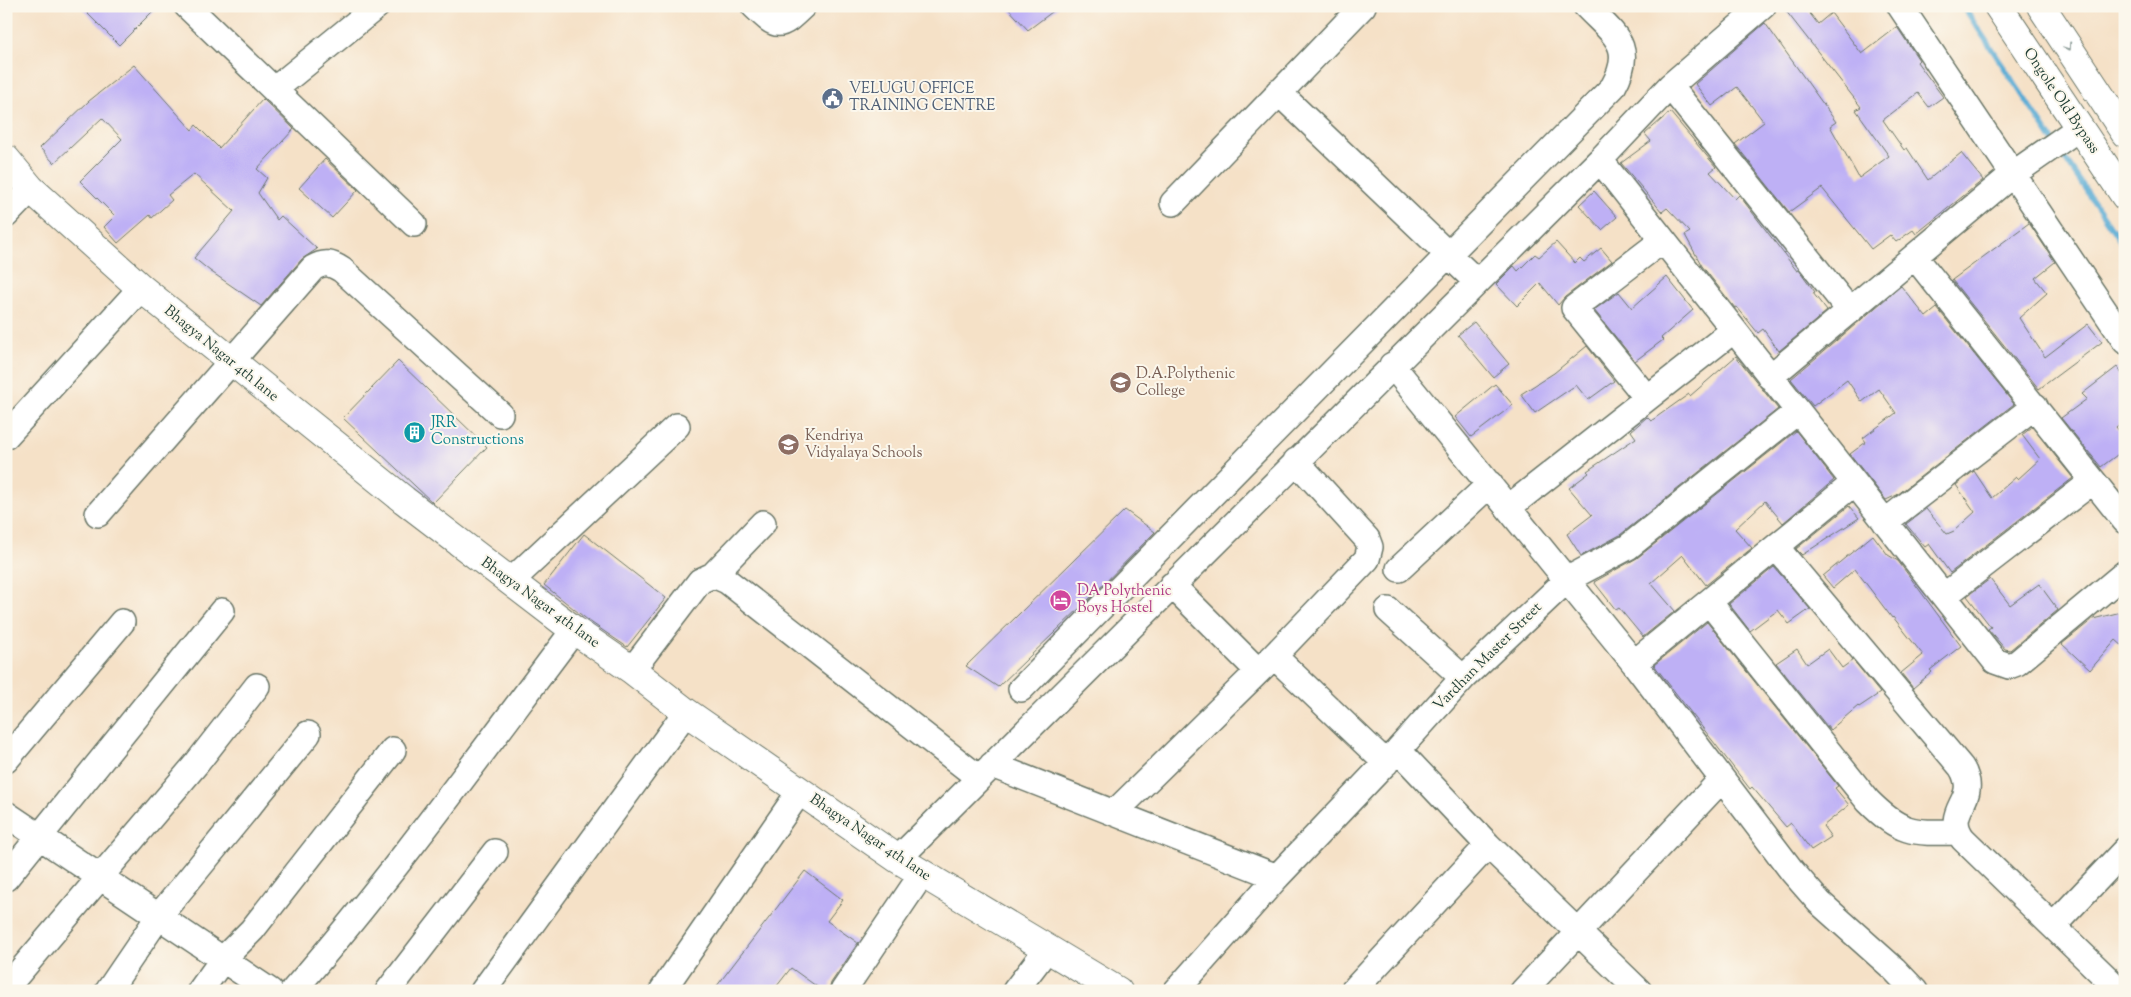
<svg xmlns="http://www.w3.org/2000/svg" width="2131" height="997" font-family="'Sorts Mill Goudy',serif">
	<rect width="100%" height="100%" fill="#fbf7ec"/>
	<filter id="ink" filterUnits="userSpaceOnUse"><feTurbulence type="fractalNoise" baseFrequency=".02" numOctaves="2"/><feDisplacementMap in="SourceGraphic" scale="10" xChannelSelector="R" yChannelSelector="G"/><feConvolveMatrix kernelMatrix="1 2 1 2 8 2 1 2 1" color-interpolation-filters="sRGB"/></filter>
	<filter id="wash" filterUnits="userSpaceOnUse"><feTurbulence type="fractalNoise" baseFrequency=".0096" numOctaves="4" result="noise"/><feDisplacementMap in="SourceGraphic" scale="20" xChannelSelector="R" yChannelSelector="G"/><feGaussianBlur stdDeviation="1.12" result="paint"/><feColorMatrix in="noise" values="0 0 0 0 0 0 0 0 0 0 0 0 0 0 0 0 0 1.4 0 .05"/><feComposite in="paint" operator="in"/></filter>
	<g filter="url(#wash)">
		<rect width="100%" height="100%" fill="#f5e1c7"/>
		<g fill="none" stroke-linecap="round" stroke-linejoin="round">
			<!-- stream -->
			<path stroke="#59abd4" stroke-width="5.5" d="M1963,6L2053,141
				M2059,150L2125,248"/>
		</g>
		<g id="blocks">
			<!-- building -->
			<path fill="#beb0f5" d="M80,6H158L119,45Z
				M1006,6H1060L1028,30Z
				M1782,6H1804L1818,24L1831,13L1862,54L1897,27L1919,60L1917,62L1943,97L1929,107L1918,93L1883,120L1904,150L1907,148L1928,180L1961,153L1983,180L1916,234L1913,230L1896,242L1890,235L1871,249L1822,188L1789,212L1735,144L1764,122L1737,87L1712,106L1695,84L1765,23L1836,122L1830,126L1859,178L1889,156L1856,110L1861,107Z
				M134,65L192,130L196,125L219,148L263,99L294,129L257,169L267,178L258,193L277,220L281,216L317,249L302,259L261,306L210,271L194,258L234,211L194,174L168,195L172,200L152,218L150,215L118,243L104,227L115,216L80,181L122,139L102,118L54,163L40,148L89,101Z
				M1670,112L1716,167L1710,172L1735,199L1739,195L1797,271L1799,270L1815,292L1813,293L1827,311L1779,351L1763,329L1758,333L1737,307L1735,308L1702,266L1685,235L1690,232L1667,208L1662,212L1621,163L1651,141L1645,134Z
				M325,159L358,190L332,218L299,188Z
				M1594,191L1617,217L1602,230L1579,205Z
				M2029,223L2055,262L2035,278L2047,293L2019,318L2045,357L2088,324L2102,342L2039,389L1952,280Z
				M1556,242L1575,263L1580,258L1584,262L1601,248L1612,261L1565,297L1558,305L1540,283L1517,306L1496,284L1514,266L1518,271L1535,254L1539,257Z
				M1667,277L1693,310L1661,338L1663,340L1635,361L1594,310L1619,292L1632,308Z
				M1901,286L1926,317L1937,308L2014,404L1897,495L1886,500L1850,454L1866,442L1863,438L1896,413L1879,389L1862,402L1847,380L1813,406L1791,379Z
				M1474,322L1509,364L1493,377L1458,335Z
				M1587,346L1614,381L1588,400L1576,385L1535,413L1521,394L1554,373Z
				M1736,356L1778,409L1620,535L1581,556L1567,534L1592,515L1569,488L1589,473L1587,471L1636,438L1631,431L1647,417L1651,421L1689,394L1690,396Z
				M398,361L487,447L433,503L343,418Z
				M2117,367L2125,378V420L2116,427L2125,438V449L2101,467L2061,418L2087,399L2082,394Z
				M1495,384L1513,405L1471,437L1455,417Z
				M2032,427L2073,478L1950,573L1929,544L1925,547L1906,524L1926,509L1947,534L1954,531L1975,512L1956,485L1974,471L1992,498L2016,477L2018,479L2040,459L2022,435Z
				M1796,431L1834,480L1783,523L1765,501L1735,529L1752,548L1706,585L1683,555L1651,583L1675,611L1643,637L1619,608L1616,610L1594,582L1637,558Z
				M1849,506L1859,518L1802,555L1796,549Z
				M1125,510L1155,532L1083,605L998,687L966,666Z
				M584,534L666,598L627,647L589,621L544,585Z
				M1873,535L1888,555L1898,561L1961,646L1930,670L1932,672L1913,688L1901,673L1923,655L1893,617L1892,618L1855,569L1833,588L1823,576Z
				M1774,567L1810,609L1789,624L1778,610L1750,631L1729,604Z
				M1990,579L2010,605L2039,584L2058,610L2010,650L2005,649L1988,629L1991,627L1967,596Z
				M2125,611V648L2116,640L2090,670L2062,644L2093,619Z
				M1707,622L1838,786L1835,788L1849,805L1823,826L1831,837L1811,850L1791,823L1786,827L1752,787L1750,789L1654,665Z
				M1797,649L1807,664L1828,649L1842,668L1853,660L1880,693L1859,707L1858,706L1830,730L1776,663Z
				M805,871L843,900L827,921L858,943L831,983L829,991H823L791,968L773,991H713Z"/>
		</g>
	</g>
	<g filter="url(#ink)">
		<use href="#blocks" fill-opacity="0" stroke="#6a7667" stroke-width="1"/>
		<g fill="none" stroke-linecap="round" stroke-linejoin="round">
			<defs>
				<path id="minor" d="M187,6L414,224
					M754,6C778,29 779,29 803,6
					M1900,6L2125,341
					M1670,86L1850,311
					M275,89L377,6
					M1278,92L1477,282
					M1600,160L1995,661L2009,666L2017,663L2125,573
					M1173,203L1363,6
					M6,215L31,189
					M1915,257L2125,521
					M1392,365L1634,663L1792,871L1819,902L1894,969L1915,991
					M1770,377L2013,174L2079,128
					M1647,398L1574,308L1663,240
					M6,436L141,288
					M1509,507L1734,330
					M98,514L313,268C325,261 331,263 342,270L500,414
					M1885,522L2035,406
					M1776,547L1961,767C1963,770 1965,774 1966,778C1974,802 1943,813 1963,839L2120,991
					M1399,569L1490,484
					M713,575L763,523
					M510,582L677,426
					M1172,585L1258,671
					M1944,596L2093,481
					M1709,602L1868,801C1901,834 1912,833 1958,832
					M1388,610L1463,678
					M1274,656L1386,763
					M1634,663L1854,483
					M632,670L700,581L713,575L727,581L979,778
					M1021,689L1613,87C1636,46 1614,35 1586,6
					M1398,750L1488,845L1639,991
					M6,760L122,622
					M992,765L1277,877
					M1114,813L1274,656L1367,559L1370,547L1367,539L1296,461
					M6,814L270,991
					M898,859L1600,160L1670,86L1763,6
					M6,878L222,611
					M2053,926L2125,850
					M6,988L197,763L257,686
					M108,991L159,916L308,734
					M200,991L223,959L252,930L393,750
					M293,991C393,876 482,752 574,630
					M388,991L495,852
					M483,991L686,712
					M662,991L800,791
					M843,991L922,874
					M1015,991L1047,949
					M1176,991L1277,877L1398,750L1463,678L1568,579L1628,547L1798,411
					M1353,991L1488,845
					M1523,991L1721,780"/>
				<path id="major" d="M1998,6L2125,196
					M2041,6L2125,133
					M6,159L31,189L141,288L404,500L574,630L632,670L686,712L898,859L1118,991"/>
			</defs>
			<!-- minor casing -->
			<use href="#minor" stroke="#6a7667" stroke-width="28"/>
			<!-- major casing -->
			<use href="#major" stroke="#6a7667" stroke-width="30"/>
			<!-- minor -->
			<use href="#minor" stroke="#fff" stroke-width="25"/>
			<!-- major -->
			<use href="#major" stroke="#fff" stroke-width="28"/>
		</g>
		<!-- one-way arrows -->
		<defs><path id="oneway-chevron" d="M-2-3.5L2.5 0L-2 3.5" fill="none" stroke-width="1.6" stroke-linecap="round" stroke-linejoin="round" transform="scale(1.25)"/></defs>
		<use stroke="#8f9e9a" href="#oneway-chevron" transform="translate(2068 47) rotate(56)"/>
	</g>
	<!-- icons -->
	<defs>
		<symbol id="civic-disc" viewBox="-11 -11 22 22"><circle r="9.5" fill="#5c6f8a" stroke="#fbf7ec"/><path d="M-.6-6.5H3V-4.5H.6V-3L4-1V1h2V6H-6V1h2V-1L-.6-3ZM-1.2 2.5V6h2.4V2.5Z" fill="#fff"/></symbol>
		<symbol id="university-disc" viewBox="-11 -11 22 22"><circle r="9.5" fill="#8d6e63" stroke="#fbf7ec"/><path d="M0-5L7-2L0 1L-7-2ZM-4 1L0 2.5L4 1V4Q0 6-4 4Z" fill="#fff"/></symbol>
		<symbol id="building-disc" viewBox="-11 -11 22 22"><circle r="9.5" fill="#0f9aa8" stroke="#fbf7ec"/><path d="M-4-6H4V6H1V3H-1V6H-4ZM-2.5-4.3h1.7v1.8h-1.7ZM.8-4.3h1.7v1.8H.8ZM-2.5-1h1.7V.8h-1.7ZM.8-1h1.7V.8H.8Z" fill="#fff"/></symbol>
		<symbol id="school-disc" viewBox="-11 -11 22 22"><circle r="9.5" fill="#8d6e63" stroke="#fbf7ec"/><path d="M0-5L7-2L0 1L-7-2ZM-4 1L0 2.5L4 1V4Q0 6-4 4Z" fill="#fff"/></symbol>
		<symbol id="hotel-disc" viewBox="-11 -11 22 22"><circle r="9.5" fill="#d1479c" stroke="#fbf7ec"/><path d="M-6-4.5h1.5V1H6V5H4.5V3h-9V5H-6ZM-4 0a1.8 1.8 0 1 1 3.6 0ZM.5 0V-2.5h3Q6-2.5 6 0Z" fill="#fff"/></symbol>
	</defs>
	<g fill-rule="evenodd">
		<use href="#civic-disc" x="820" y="86" width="25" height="25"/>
		<use href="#university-disc" x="1108" y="370" width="25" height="25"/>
		<use href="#building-disc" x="402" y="420" width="25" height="25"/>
		<use href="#school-disc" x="776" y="432" width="25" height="25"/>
		<use href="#hotel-disc" x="1048" y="588" width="25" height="25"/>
	</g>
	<g text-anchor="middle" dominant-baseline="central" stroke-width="4" stroke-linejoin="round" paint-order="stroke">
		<!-- service labels -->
		<g font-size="15" fill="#4e5e75" stroke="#fbf7ec" text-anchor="start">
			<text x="849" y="89">VELUGU OFFICE<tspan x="849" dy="17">TRAINING CENTRE</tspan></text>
		</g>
		<!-- street labels -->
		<g font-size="15" fill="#1f3d34" stroke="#fbf7ec">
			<text transform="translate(2061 101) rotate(56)">Ongole Old Bypass</text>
			<text transform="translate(221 354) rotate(39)">Bhagya Nagar 4th lane</text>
			<text transform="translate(540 603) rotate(36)">Bhagya Nagar 4th lane</text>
			<text transform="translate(1488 657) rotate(-45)">Vardhan Master Street</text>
			<text transform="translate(870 838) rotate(34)">Bhagya Nagar 4th lane</text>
		</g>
		<!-- education labels -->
		<g font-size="15" fill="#785e54" stroke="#fbf7ec" text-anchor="start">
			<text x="1136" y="374">D.A.Polythenic<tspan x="1136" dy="17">College</tspan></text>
			<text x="805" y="436">Kendriya<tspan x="805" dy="17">Vidyalaya Schools</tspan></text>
		</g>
		<!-- culture labels -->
		<g font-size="15" fill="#0d838f" stroke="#fbf7ec" text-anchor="start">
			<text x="431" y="423">JRR<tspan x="431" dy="17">Constructions</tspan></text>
		</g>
		<!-- hotel labels -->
		<g font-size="15" fill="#b23c85" stroke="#fbf7ec" text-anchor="start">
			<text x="1077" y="591">DA Polythenic<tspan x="1077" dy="17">Boys Hostel</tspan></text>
		</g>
	</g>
	<!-- margin -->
	<rect width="2131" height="997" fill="none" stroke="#fbf7ec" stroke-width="25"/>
</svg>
